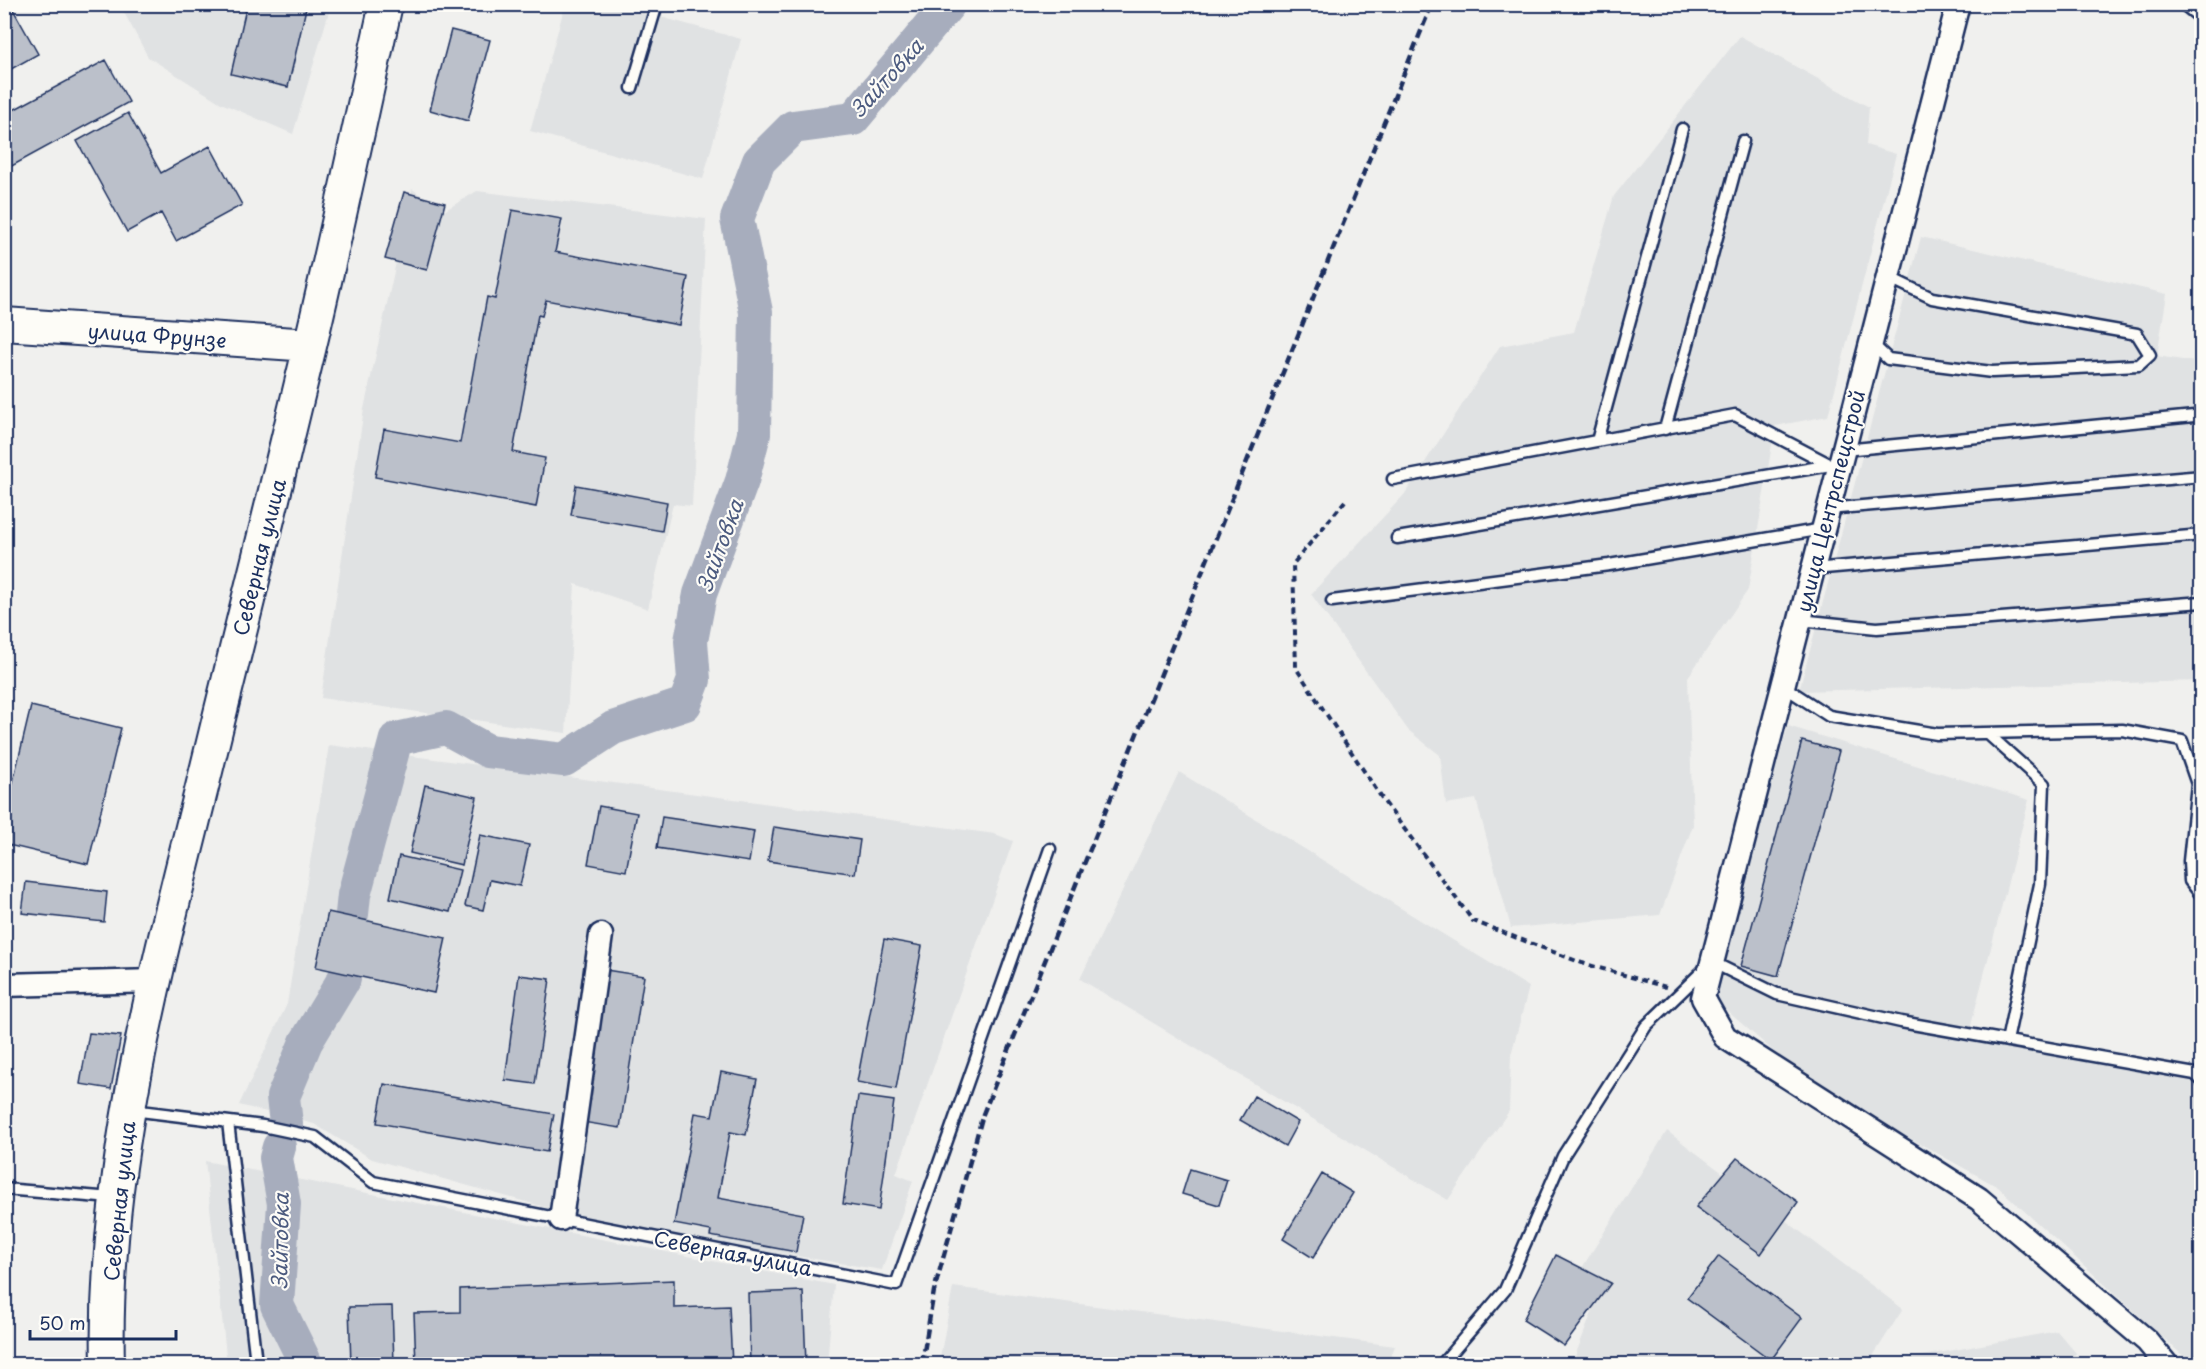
<svg xmlns="http://www.w3.org/2000/svg" width="2206" height="1369" font-family="'Playpen Sans',sans-serif">
	<rect width="100%" height="100%" fill="#f0f0ee"/>
	<filter id="ink" filterUnits="userSpaceOnUse"><feTurbulence type="fractalNoise" baseFrequency=".0167" numOctaves="2"/><feDisplacementMap in="SourceGraphic" scale="12" xChannelSelector="R" yChannelSelector="G"/><feConvolveMatrix kernelMatrix="1 2 1 2 8 2 1 2 1" color-interpolation-filters="sRGB"/></filter>
	<g filter="url(#ink)">
		<!-- built -->
		<path fill="#e0e2e3" d="M120,5H331L293,134L221,103L148,57Z
			M565,5H617L741,39L703,179L530,131Z
			M1740,36L1869,107L1866,145L1896,154L1828,416L1775,426L1748,590L1688,677L1693,825L1660,915L1511,928L1476,799L1446,804L1440,755L1408,730L1311,594L1404,495L1500,346L1574,332L1614,196Z
			M412,189L444,211L477,191L706,219L692,506L673,504L648,609L575,584L566,733L321,698L364,409Z
			M1921,237L2167,294L2157,356L2195,362L2201,410V681L1799,691Z
			M1788,726L2029,800L1969,1033L2198,1080L2201,1084V1364H2192L1998,1187L1809,1082L1718,1003L1715,982Z
			M329,745L995,834L1013,841L896,1174L913,1181L882,1270L612,1226L372,1159L314,1124L239,1105L287,1004Z
			M1179,772L1529,987L1511,1055L1509,1111L1448,1200L1080,979Z
			M1667,1131L1903,1309L1873,1356L1884,1363L2057,1331L2076,1353L2069,1364H1572L1596,1302L1572,1284Z
			M205,1161L834,1285L827,1364H227Z
			M953,1287L1395,1346L1388,1364H939Z"/>
		<g fill="none" stroke-linecap="round" stroke-linejoin="round">
			<!-- river -->
			<path stroke="#a7adbd" stroke-width="34" d="M352,914L354,895L396,739L446,728L488,751L564,760L613,728L685,704L694,680L691,641L700,594L742,481L754,434L756,312L737,219L759,161L793,127L853,119L949,4
				M286,1124L283,1097L306,1042L344,979
				M279,1147L276,1158L284,1204L277,1305L306,1364"/>
		</g>
		<!-- building -->
		<path fill="#bbc0ca" stroke="#1b2f5e" stroke-width="1.5" d="M4,4H10L38,54L4,73Z
			M247,4H307L288,87L231,74Z
			M451,30L490,40L468,121L430,110Z
			M106,60L129,102L8,168L4,162V115Z
			M128,113L161,173L210,146L242,205L176,241L161,213L127,232L77,141Z
			M404,192L445,203L427,270L385,259Z
			M512,210L562,219L555,252L688,277L679,325L546,300L542,316L538,315L513,452L545,458L536,507L375,477L384,429L460,443L487,297L495,299Z
			M576,485L667,502L662,531L571,515Z
			M31,706L121,728L88,864L4,844V820Z
			M1802,741L1839,751L1778,976L1741,966Z
			M425,785L477,797L462,865L410,853Z
			M599,806L637,813L626,871L588,864Z
			M662,817L754,831L749,862L657,848Z
			M774,827L860,840L855,874L768,861Z
			M480,835L529,845L520,886L490,880L483,910L465,906Z
			M399,856L460,870L450,912L390,898Z
			M26,882L107,892L104,922L22,913Z
			M328,912L446,938L434,993L316,967Z
			M884,939L922,946L896,1089L857,1082Z
			M606,970L644,976L620,1128L582,1122Z
			M519,975L550,979L535,1084L505,1080Z
			M89,1033L121,1036L111,1089L80,1084Z
			M721,1072L757,1079L746,1135L730,1132L718,1198L803,1214L796,1252L710,1236L711,1231L674,1224L695,1113L712,1116Z
			M384,1084L554,1114L547,1152L377,1123Z
			M858,1096L894,1101L879,1210L843,1204Z
			M1254,1096L1298,1122L1285,1146L1240,1120Z
			M1737,1158L1798,1202L1761,1254L1696,1207Z
			M1190,1169L1227,1180L1219,1205L1182,1194Z
			M1322,1174L1353,1193L1313,1258L1283,1239Z
			M1556,1255L1611,1283L1564,1346L1523,1320Z
			M1719,1256L1802,1318L1771,1360L1687,1298Z
			M674,1280V1308L729,1306L732,1364H416L414,1313L460,1312V1289Z
			M803,1291L806,1364H750L748,1293Z
			M392,1306L394,1364H351L349,1307Z"/>
		<g fill="none" stroke-linecap="round" stroke-linejoin="round">
			<defs>
				<path id="service" d="M2183,4L2202,19
					M632,88L657,4
					M1871,343L1888,359L1992,372L2139,365L2150,355L2137,334L1932,298L1888,277
					M1665,429L1743,141
					M1597,441L1682,129
					M1844,450L2194,416
					M1393,479L1735,415L1831,465
					M1828,509L2202,476
					M1397,538L1831,465
					M1813,569L2202,535
					M1332,601L1609,565L1823,529
					M1800,620L1877,628L2202,602
					M1783,686L1829,716L1937,734L2122,730L2182,741L2197,784L2189,861L2190,881L2202,896
					M1988,734L2044,784L2040,884L2007,1041
					M132,1110L263,1126L315,1137L373,1182L896,1285L1050,849
					M228,1122L255,1354
					M4,1189L112,1198
					M1442,1364L1505,1290L1563,1156L1646,1026L1712,962L1777,994L1901,1022L2195,1074L2202,1081"/>
				<path id="minor" d="M1958,4L1703,998L1725,1037L1979,1199L2147,1341L2166,1364
					M4,985L155,981
					M561,1219L601,935"/>
				<path id="secondary" d="M4,324L310,345
					M108,1364C102,1148 167,935 217,726C248,599 280,473 310,346C337,232 361,118 386,4"/>
			</defs>
			<!-- service casing -->
			<use href="#service" stroke="#1b2f5e" stroke-width="15"/>
			<!-- minor casing -->
			<use href="#minor" stroke="#1b2f5e" stroke-width="27"/>
			<!-- secondary casing -->
			<use href="#secondary" stroke="#1b2f5e" stroke-width="36"/>
			<!-- path -->
			<path stroke="#1b2f5e" stroke-width="4" stroke-dasharray="6 4.5" stroke-linecap="butt" d="M1345,501L1293,564L1296,668L1385,803L1473,921L1582,963L1666,987"/>
			<!-- service -->
			<use href="#service" stroke="#fdfcf7" stroke-width="10"/>
			<!-- minor -->
			<use href="#minor" stroke="#fdfcf7" stroke-width="22"/>
			<!-- secondary -->
			<use href="#secondary" stroke="#fdfcf7" stroke-width="32"/>
			<!-- rail -->
			<path stroke="#1b2f5e" stroke-width="4.5" stroke-dasharray="9 4.5" stroke-linecap="butt" d="M922,1364L934,1291L983,1114L1432,4"/>
		</g>
	</g>
	<g text-anchor="middle" dominant-baseline="central" stroke-width="4.5" stroke-linejoin="round" paint-order="stroke">
		<!-- street labels -->
		<g font-size="20" fill="#1b2f5e" stroke="#fdfcf7">
			<text transform="translate(157 335) rotate(4)">улица Фрунзе</text>
			<text transform="translate(1830 501) rotate(-76)">улица Центрспецстрой</text>
			<text transform="translate(259 557) rotate(-76)">Северная улица</text>
			<text transform="translate(119 1201) rotate(-84)">Северная улица</text>
			<text transform="translate(733 1253) rotate(11)">Северная улица</text>
		</g>
		<!-- water labels -->
		<g font-size="21" font-style="italic" fill="#4c5b7f" stroke="#fdfcf7">
			<text transform="translate(886 77) rotate(-48)">Зайтовка</text>
			<text transform="translate(719 545) rotate(-70)">Зайтовка</text>
			<text transform="translate(279 1241) rotate(-89)">Зайтовка</text>
		</g>
	</g>
	<!-- margin -->
	<rect width="2206" height="1369" fill="none" stroke="#fdfcf7" stroke-width="24"/>
	<rect x="12" y="12" width="2182" height="1345" fill="none" stroke="#1b2f5e" stroke-width="2" filter="url(#ink)"/>
	<!-- scale -->
	<path d="M30 1330v9h146v-9" fill="none" stroke="#1b2f5e" stroke-width="3"/>
	<text x="39" y="1330" font-size="18" fill="#1b2f5e" stroke="#fdfcf7" stroke-width="4.5" paint-order="stroke">50 m</text>
</svg>
